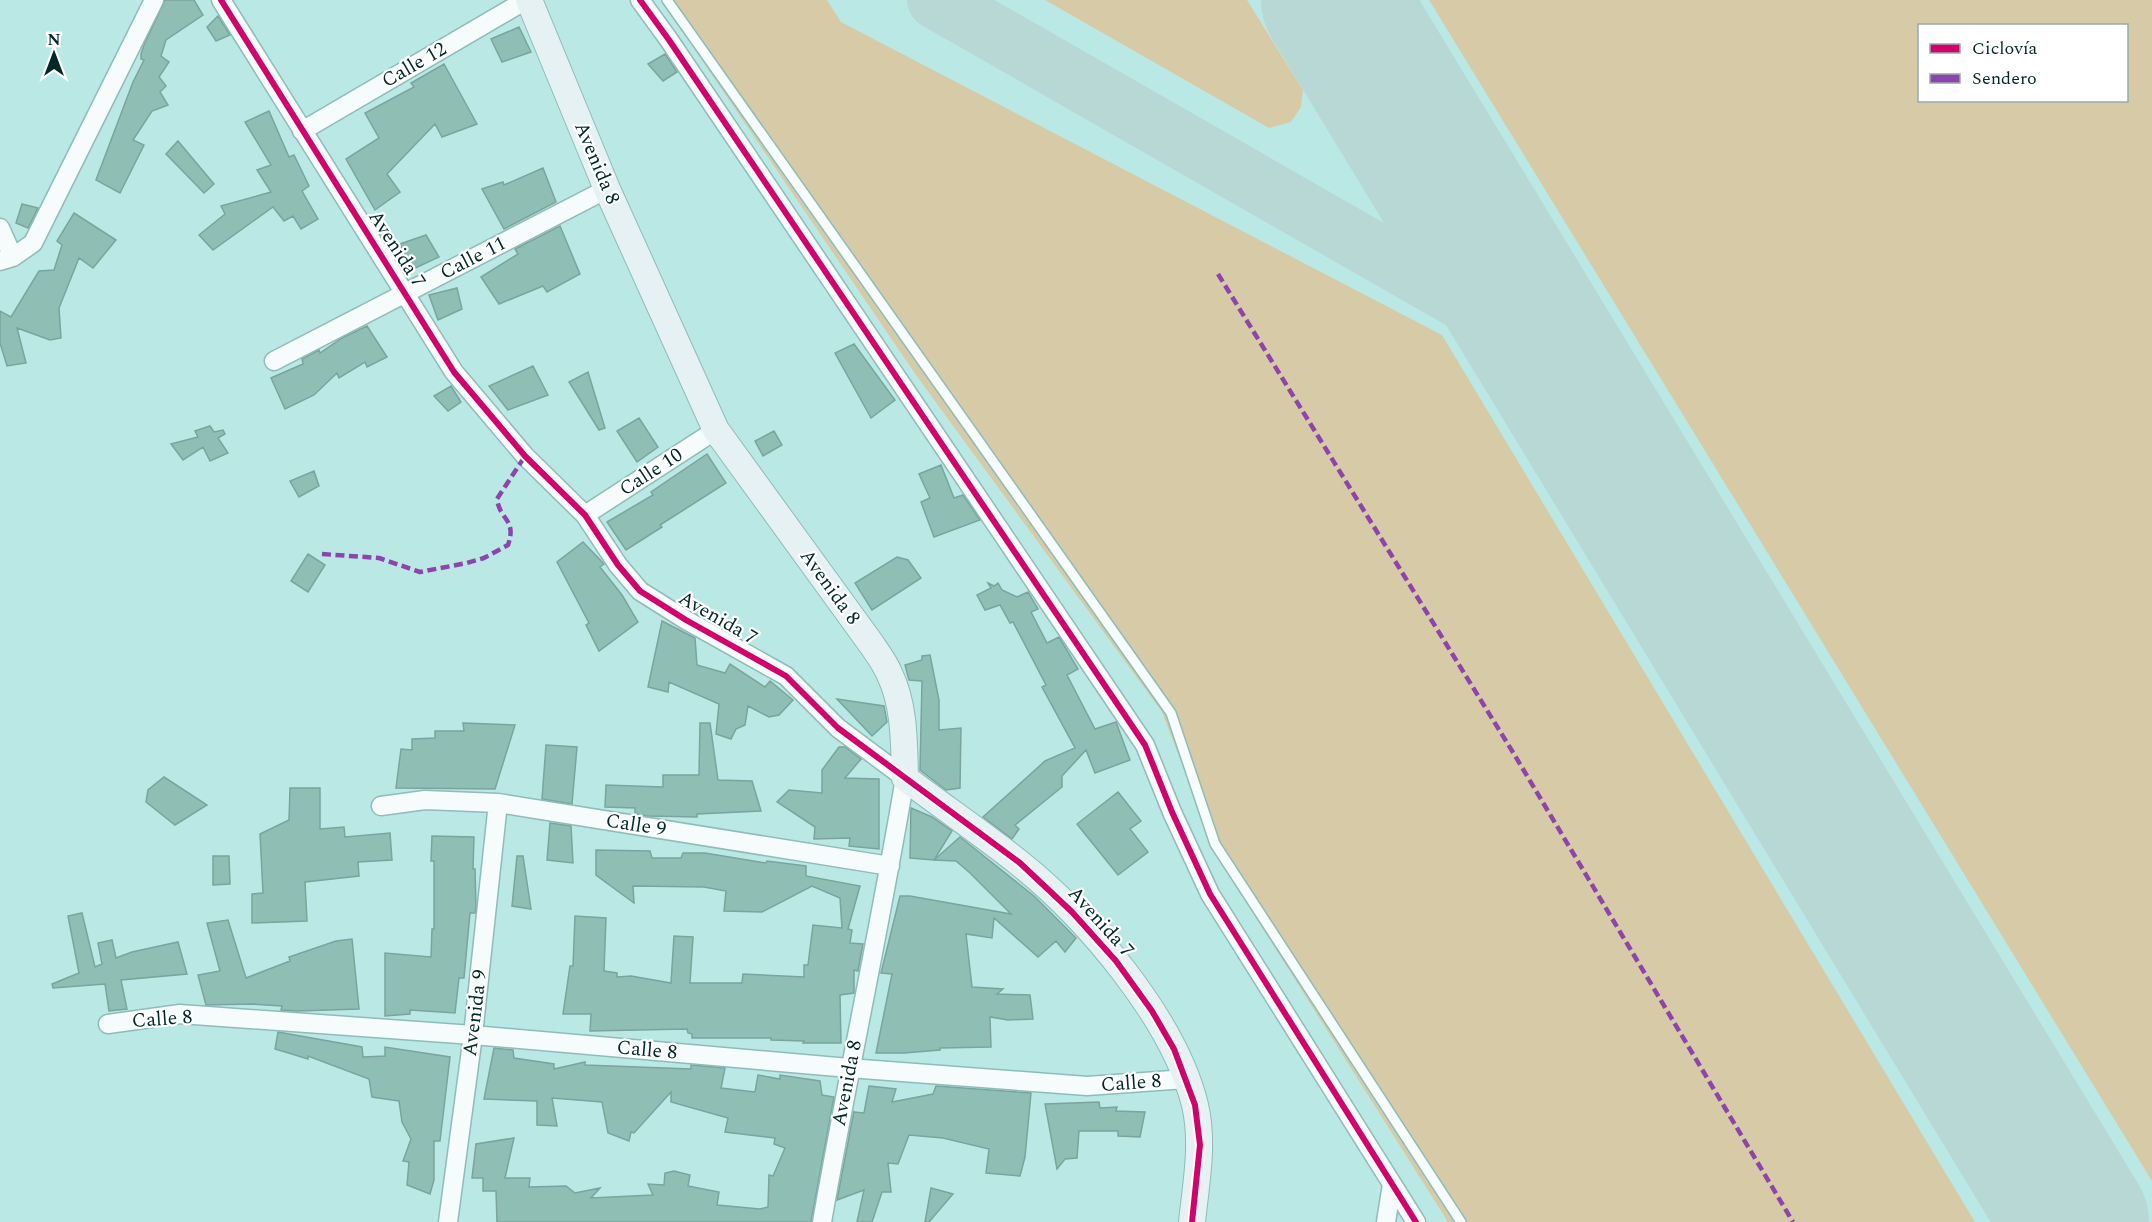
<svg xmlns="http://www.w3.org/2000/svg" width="2152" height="1222" font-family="Spectral,serif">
	<rect width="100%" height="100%" fill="#bae9e5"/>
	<!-- green -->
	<path fill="#d6cba6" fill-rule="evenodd" d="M661,0H827L841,22L1442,335L1975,1222H1448L1217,856L1162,712L916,375Z
		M1045,0H1247L1303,90L1301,107L1291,122L1269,128Z
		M1429,0H2152V1181ZM1920,26H2126V100H1920Z"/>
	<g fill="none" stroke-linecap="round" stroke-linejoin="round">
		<!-- taxiway -->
		<path stroke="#b8d8d5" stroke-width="58" d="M936,0L1546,349"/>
		<!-- runway -->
		<path stroke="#b8d8d5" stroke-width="146" d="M1334,0L2076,1222"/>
	</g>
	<!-- building -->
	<path fill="#8fbeb4" stroke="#7aa49c" stroke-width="1.5" d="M165,0H194L203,15L166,40L161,56L169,62L159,77L166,86L160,92L168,105L152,111L133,140L144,145L120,193L96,180L133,82L144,60L141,59V54L144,45Z
		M218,16L230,35L216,41L207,27Z
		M519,27L531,52L502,62L491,39Z
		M665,54L677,72L663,81L648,64Z
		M444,64L477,124L442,137L435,124L387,174L400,192L375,210L346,159L379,138L365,113L414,87L411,83Z
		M269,111L289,157L294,155L309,186L302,191L318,219L301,229L293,216L284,221L273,207L213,250L199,235L225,214L221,206L271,192L257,170L271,165L245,122Z
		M178,141L214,184L204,193L166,154Z
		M543,168L556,202L504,229L482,189L503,182L504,185Z
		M22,204L38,208L28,228L16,223Z
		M74,213L116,240L93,268L79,258L59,308L61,338L50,340L17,328L26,363L7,366L0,343V311L11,317L39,271L54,270L62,245L57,241Z
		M560,226L580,274L547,292L543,286L499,304L481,277L518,254L515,249Z
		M426,235L439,257L411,270L400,244Z
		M457,288L462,309L438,320L429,295Z
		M367,326L387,357L367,367L365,362L339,378L337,373L314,395L285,409L271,378L303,364L302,359L319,350L320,353L342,338Z
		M854,344L895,400L871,418L835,353Z
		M533,366L548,395L508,410L489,386Z
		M588,372L605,428L599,430L569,382Z
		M451,386L461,402L448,411L434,396Z
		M639,418L658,447L637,462L617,431Z
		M210,426L214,432L223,430L225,434L218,438L228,453L210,461L203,447L183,460L171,444L198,437L195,431Z
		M774,431L782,445L763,456L755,441Z
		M707,454L726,483L660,525L662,527L626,550L607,522L653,495L651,492Z
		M941,465L954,498L963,495L980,520L934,537L921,502L930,498L919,474Z
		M314,471L319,486L299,497L290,481Z
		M583,542L604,564L600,567L622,595L638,622L599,651L586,625L589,623L557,562Z
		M308,554L325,565L308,592L291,581Z
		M897,557L908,560L921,578L872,610L855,583Z
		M988,583L994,586L998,583L1002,590L1017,597L1028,592L1038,609L1031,612L1047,643L1059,637L1078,669L1067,675L1095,729L1116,722L1130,760L1095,773L1086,750L1062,776V787L1015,825L1019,829L1012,839L983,817L1045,761L1075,748L1042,687L1046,685L1013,622L1010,623L1000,605L985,610L977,595L991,588Z
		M662,621L695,638L697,665L725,673L730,664L765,687L770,681L793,700L779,715L769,717L748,706L745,725L736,729L731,739L716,734L719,704L669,682L668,692L648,687Z
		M930,655L939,700V730L961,728L960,788L946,790L920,770L922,681L909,680L905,665L922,660V656Z
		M837,699L884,706L887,722L872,736Z
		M463,723L515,725L495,789L396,788L401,749L412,750V739L435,738V731H464Z
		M700,723H710L718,780L752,781L761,811L697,814V817L647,816L635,814V808L605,807L606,785L663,787V775H699Z
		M546,745L577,747L572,804L542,799Z
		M839,747H845L861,759L845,778L879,779V849L849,846L850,838L814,839L815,827L777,802L789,790L822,793V770Z
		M164,777L207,805L175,825L146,802L148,790Z
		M290,788H320V829L344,827L345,837L390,833L392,860L358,862L359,876L305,882L307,921L252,923V894L263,893L260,834L289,820Z
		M1118,792L1141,821L1130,829L1148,852L1118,875L1077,824Z
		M911,808L932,817L952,831L934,860L910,858Z
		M550,823L571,826L573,863L547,860Z
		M432,836L474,837L473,869H475L476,907L475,913H470L464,978H459L455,1013L410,1010V1014L385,1016V953L431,957L432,929H434V861H431Z
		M960,837L1034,896L1076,938L1065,952L1056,941L1038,957L994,918L992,938L966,934L972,987L1003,989L997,994L1030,995L1033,1019L1008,1020L990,1017L991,1047L940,1048V1050L904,1053H876L892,974L881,973L900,896H910L1011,914L970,873L956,861L934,860Z
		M596,850L650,851L652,858H681L683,853H705L766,863L767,861L806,866V876L860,886L848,929L852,930L850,943L863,944L858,971L854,970V993L840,995L841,1043H803L804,1041L771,1040V1038H692V1034L688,1033L687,1029L590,1031L591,1014H563L570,966H573L575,916L606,918L604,971L617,973V977L631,976L671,983L674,936L693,937L690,983H742L743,974L804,977V965H808L813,925L842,928L840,898L812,886L762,912L724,911L726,891L704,887L633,886L634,903L596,875Z
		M213,856H229L230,884L213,885Z
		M517,856H523L531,909L512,906Z
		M82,913L95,967L102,964L98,943L112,940L116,958L132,952L178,942L187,974L121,980L127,1009L109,1011L105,984L53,988L52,984L79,973L68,916Z
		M228,920L246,978L290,961L289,957L336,941L352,939L359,1009L297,1011L281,1010L282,1006L252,1004L206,1005L198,975L220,971L207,923Z
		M278,1032L362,1047L363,1057L385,1056V1047L450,1057L440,1141H434V1180L430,1194L407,1185L409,1162L403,1161L411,1139L402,1122L399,1101L372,1097L369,1079L308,1056V1059L275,1049Z
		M494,1048L513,1050L514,1058L554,1064V1069L585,1062V1065L691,1069V1065L725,1068L721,1088L755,1092L758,1075L780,1079V1075L820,1081L822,1095L834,1097L811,1222H497L496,1191H483V1178H472L476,1144L514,1138L505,1178H530L529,1187L566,1186L575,1193L600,1188L591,1198L653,1195L648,1184L664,1185L665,1173L674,1171L690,1175L688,1186L719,1192L717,1205L760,1209L768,1207L769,1175L773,1176L785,1148L774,1144L775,1138L725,1132L728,1118L671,1102V1092L634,1133L631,1132L629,1141L608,1133L602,1102L552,1098L557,1126L537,1125V1101L484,1099Z
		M869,1086L896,1089L892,1102L933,1094L936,1086L1031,1093L1025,1157L1020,1176L986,1173L989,1149L943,1138L909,1135L898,1164L888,1163L891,1192H882L872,1222H857L864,1190L837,1200L854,1111V1112L864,1113Z
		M1099,1102L1100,1108L1117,1107L1116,1111L1145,1112L1140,1137L1118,1136V1131H1079L1077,1158L1065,1159L1057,1169L1045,1104Z
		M931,1188L953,1194L929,1222H925Z"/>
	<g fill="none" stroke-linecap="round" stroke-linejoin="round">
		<defs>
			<path id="lane" d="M667,0L1171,713L1215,844L1461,1222"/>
			<path id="street" d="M221,0L454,372L525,456L585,515L618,565L640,591L686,620L786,676L838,728L905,778C880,927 848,1074 822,1222
				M640,0L669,40L1145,745L1172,812L1210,894L1416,1222
				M302,131L526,0
				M0,228L13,257
				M0,261L13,257L33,243L154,0
				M274,361L607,189
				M585,515L716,430
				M381,806L425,800L498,803L890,866
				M108,1024L180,1014L473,1035L849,1068L1087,1086L1186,1079
				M448,1222L473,1035L498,803
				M1386,1222L1392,1184"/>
			<path id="secondary" d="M529,0L607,189L716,430L872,645C878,654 885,663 889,673C905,705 904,743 905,778C942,806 981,833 1018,862C1086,916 1174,1019 1195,1105C1204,1143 1196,1183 1192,1222"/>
		</defs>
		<!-- lane casing -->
		<use href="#lane" stroke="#8fbbb8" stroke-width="12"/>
		<!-- street casing -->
		<use href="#street" stroke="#8fbbb8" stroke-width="21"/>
		<!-- secondary casing -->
		<use href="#secondary" stroke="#8fbbb8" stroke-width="28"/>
		<!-- lane -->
		<use href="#lane" stroke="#f5fcfb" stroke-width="9"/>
		<!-- street -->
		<use href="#street" stroke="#f5fcfb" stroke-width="18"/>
		<!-- secondary -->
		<use href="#secondary" stroke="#e6f1f3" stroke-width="26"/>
		<!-- quiet -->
		<path stroke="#8e44ad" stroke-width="4.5" stroke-dasharray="9 4.5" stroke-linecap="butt" d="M1218,274L1514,754L1793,1222
			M322,554L379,558L420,572L467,563L484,558L508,545C517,519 500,521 497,499L525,456"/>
		<defs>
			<path id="cycleway" d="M221,0L454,372L525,456L585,515L618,565L640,591L686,620L786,676L838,728L1020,863L1072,912L1116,961L1152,1011L1174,1049L1195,1105L1200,1145L1192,1222
				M640,0L669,40L1145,745L1172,812L1210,894L1416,1222"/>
		</defs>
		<!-- cycleway casing -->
		<use href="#cycleway" stroke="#fff" stroke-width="10"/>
		<!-- cycleway -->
		<use href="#cycleway" stroke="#d6006c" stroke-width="6"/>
	</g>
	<g text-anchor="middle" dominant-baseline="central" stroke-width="4.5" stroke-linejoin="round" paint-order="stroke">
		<!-- street labels -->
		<g font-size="20" fill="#022927" stroke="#fff">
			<text transform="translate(414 65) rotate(-30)">Calle 12</text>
			<text transform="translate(597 163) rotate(67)">Avenida 8</text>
			<text transform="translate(397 249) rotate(57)">Avenida 7</text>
			<text transform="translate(473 258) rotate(-27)">Calle 11</text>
			<text transform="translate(651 472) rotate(-33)">Calle 10</text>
			<text transform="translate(830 587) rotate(54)">Avenida 8</text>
			<text transform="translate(718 618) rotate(30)">Avenida 7</text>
			<text transform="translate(636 825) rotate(9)">Calle 9</text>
			<text transform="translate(1101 922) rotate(48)">Avenida 7</text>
			<text transform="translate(475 1013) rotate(-83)">Avenida 9</text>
			<text transform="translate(162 1019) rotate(-4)">Calle 8</text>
			<text transform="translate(647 1050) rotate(5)">Calle 8</text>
			<text transform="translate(847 1083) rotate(-79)">Avenida 8</text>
			<text transform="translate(1131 1083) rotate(-4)">Calle 8</text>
		</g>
	</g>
	<!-- legend -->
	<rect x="1918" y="24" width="210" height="78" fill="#ffffff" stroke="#9aa9a9" stroke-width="1.5"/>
	<rect x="1930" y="44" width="30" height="9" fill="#d6006c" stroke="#9aa9a9" stroke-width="1.5"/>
	<text x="1972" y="54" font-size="18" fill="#022927">Ciclovía</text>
	<rect x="1930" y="74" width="30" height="9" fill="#8e44ad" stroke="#9aa9a9" stroke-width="1.5"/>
	<text x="1972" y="84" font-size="18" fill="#022927">Sendero</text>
	<!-- north arrow -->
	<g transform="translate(54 54)" stroke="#ffffff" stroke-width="4.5" paint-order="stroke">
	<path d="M0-4.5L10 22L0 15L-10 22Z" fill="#022927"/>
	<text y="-9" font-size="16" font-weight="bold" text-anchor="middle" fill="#022927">N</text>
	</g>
</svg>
